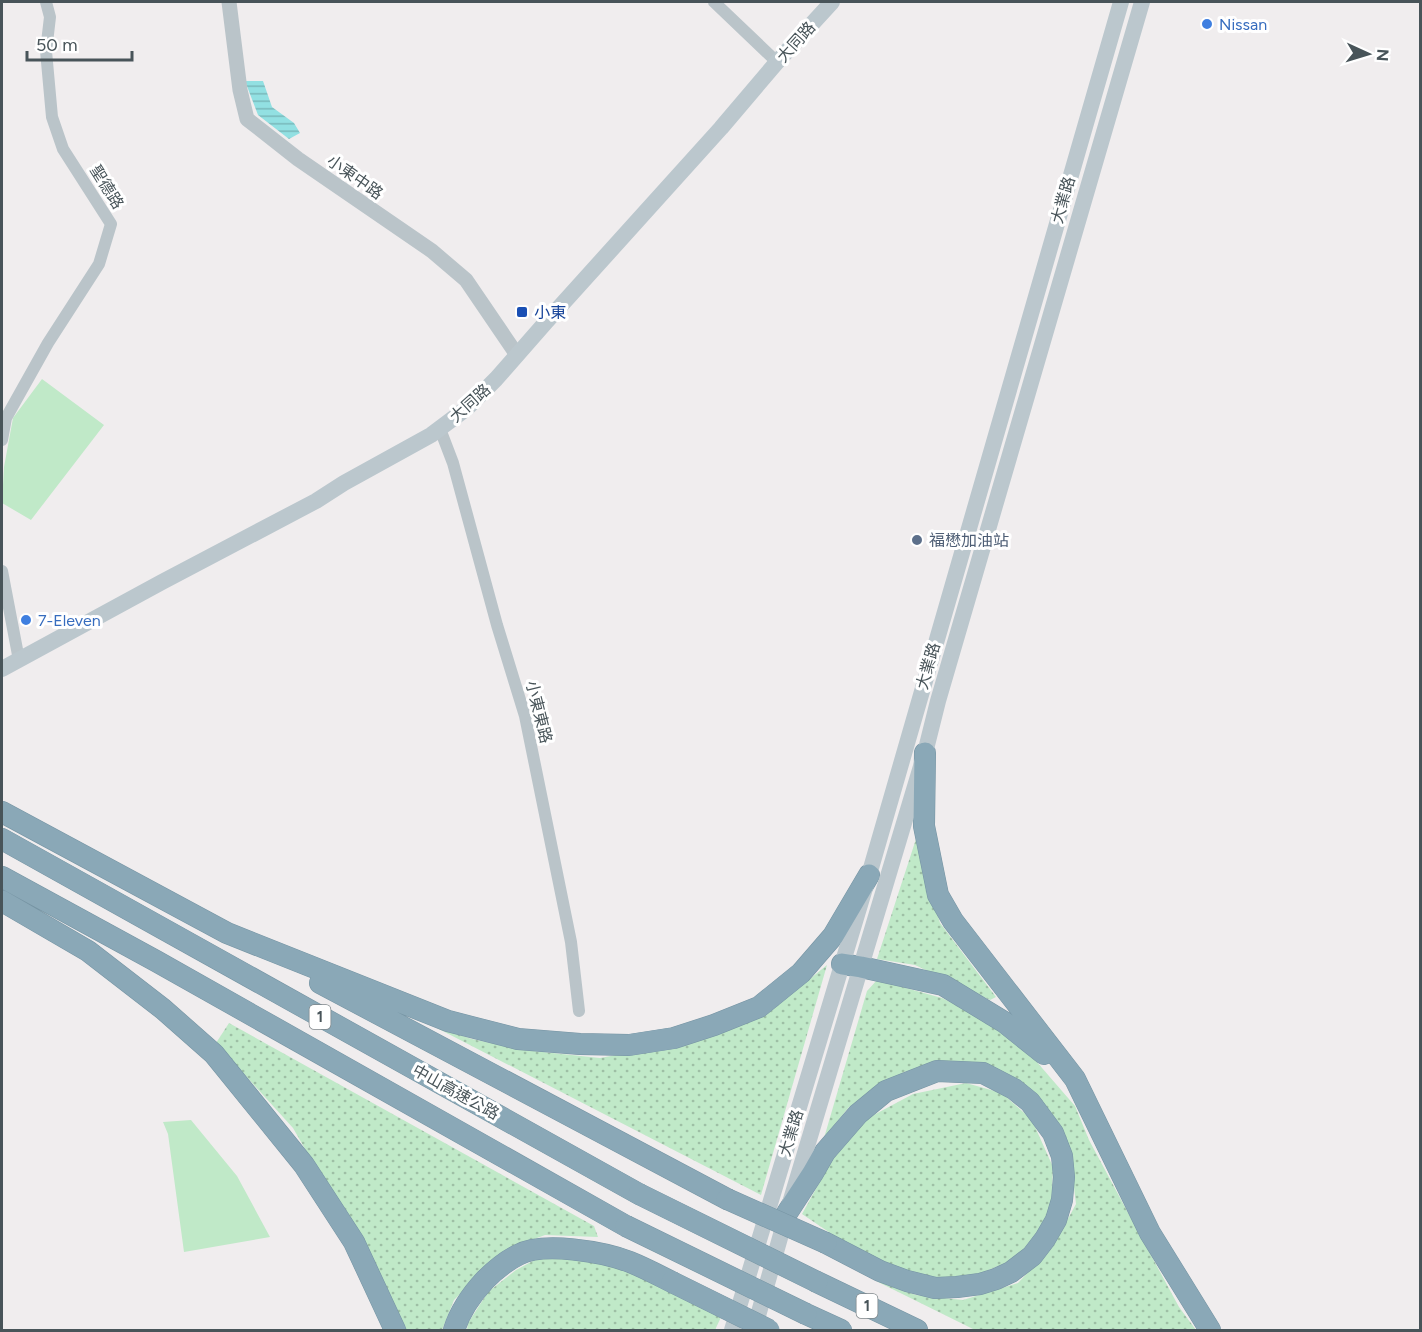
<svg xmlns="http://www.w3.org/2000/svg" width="1422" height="1332" font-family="Figtree,'Noto Sans TC',sans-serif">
	<defs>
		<pattern id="grass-dots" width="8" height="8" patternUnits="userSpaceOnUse" patternTransform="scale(1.5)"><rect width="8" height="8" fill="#c0e9c8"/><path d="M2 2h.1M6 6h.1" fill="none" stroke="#9ebfa5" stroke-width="1.8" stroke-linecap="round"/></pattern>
		<pattern id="water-rules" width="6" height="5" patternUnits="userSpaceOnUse" patternTransform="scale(1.5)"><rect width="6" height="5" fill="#92e0e2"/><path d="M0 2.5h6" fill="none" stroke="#79b8ba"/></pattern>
	</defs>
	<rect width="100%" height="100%" fill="#f0edee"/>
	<!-- grass -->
	<path fill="url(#grass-dots)" d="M916,839L940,923L996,997L990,1000L915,965L877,959Z
		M827,965L761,1195L435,1027L472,1039L524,1050L600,1058L686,1042L764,1015L784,1000Z
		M877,980L942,998L981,1017L1023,1046L1075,1106L1089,1140L1133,1222L1179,1307L1196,1330H975L874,1280L916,1295L963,1300L1018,1283L1053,1246L1076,1204L1070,1154L1043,1107L1012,1076L950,1061L904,1072L849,1107L824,1138L867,991Z
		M229,1023L594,1226L598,1237L545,1235L513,1247L486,1268L454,1300L442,1330H405L389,1295L293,1128L216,1043Z
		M966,1083L1002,1093L1032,1120L1053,1167L1051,1214L1025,1255L979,1274L931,1280L857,1251L802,1214L838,1149L870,1117L913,1094Z
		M542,1256L615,1262L722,1315L715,1330H467L468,1323L488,1292L516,1270Z"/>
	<!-- green -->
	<path fill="#c0e9c8" d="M42,379L104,425L31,520L2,503L4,467L13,418Z
		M191,1120L237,1176L270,1237L184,1252L168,1134L163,1122Z"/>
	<!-- water -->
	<path fill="url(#water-rules)" d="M245,81H263L272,107L294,123L300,133L289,139L258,115Z"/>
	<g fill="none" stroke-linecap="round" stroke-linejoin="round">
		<defs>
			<path id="motorway" d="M925,753L924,826L938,895L953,921L1075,1079L1150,1233L1210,1330
				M2,812L227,933L448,1021L518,1039L580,1044L629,1045L674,1038L714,1025L759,1007L801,973L833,936L869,875
				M2,839L639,1194
				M2,877L156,961L626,1226
				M2,901L88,951L163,1009L214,1054L304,1165L354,1242L395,1330
				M842,964L861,967L943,985L1004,1022L1044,1054
				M320,983L727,1199
				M787,1213L813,1173L825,1152L858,1114L886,1091L937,1071L983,1073L1014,1089L1030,1102L1053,1133L1062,1156L1064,1177L1062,1200L1056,1220L1045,1239L1032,1256L1011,1272L996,1279L980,1284L957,1287L935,1288L907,1281L880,1271L826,1243
				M817,1282L917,1330
				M806,1314L841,1330
				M454,1330C460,1311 471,1295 485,1280C494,1271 506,1261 518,1255C543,1241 604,1252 630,1262C645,1268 658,1275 672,1282"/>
		</defs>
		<!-- motorway casing -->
		<use href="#motorway" stroke="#7694a3" stroke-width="22"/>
		<!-- minor -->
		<path stroke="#bac4c9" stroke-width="12" d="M714,2L777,62
			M440,429L453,463L497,625L525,716L571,942L579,1011
			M2,440L6,418L48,343L99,264L111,224L63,149L52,117L46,51L50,17L46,2
			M2,571L19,660"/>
		<!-- tertiary -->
		<path stroke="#bac4c9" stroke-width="15" d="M229,2L240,90L247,119L298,159L432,251L466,280L517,355"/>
		<!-- secondary -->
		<path stroke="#bbc7cd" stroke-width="16" d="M2,669L162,582L316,501L344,483L431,435L467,408L496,379L546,322L721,128L777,62L832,2
			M732,1330L869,875L1121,2
			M754,1330L787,1213L925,753L938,701L1142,2"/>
		<!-- motorway -->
		<use href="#motorway" stroke="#8aa8b7" stroke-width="21"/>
		<defs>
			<path id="motorway-bridge" d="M639,1194L817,1282
				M727,1199L826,1243
				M626,1226L806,1314
				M672,1282L769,1330"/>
		</defs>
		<!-- motorway-bridge casing -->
		<use href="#motorway-bridge" stroke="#7694a3" stroke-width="22" stroke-linecap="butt"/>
		<!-- motorway-bridge -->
		<use href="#motorway-bridge" stroke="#8aa8b7" stroke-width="21"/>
	</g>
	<!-- markers -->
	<g fill="#3f7fe0" stroke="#fff" stroke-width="2">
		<circle cx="1207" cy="24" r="6"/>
		<circle cx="26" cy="620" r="6"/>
	</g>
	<rect fill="#1a4fb4" stroke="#fff" stroke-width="2" x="516" y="306" width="12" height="12" rx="3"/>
	<circle fill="#5c6f8a" stroke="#fff" stroke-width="2" cx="917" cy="540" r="6"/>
	<g text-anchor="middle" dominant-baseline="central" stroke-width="6" stroke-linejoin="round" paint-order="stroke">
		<!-- shield labels -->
		<g fill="#fff" stroke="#7f878b" stroke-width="1.5">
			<rect x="309.5" y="1005" width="21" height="24" rx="4.5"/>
			<rect x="856.5" y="1294" width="21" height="24" rx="4.5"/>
		</g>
		<g font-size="15" font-weight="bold" fill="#485459">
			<text x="320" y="1017">1</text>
			<text x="867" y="1306">1</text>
		</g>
		<!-- shop labels -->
		<g font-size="16" fill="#366cbe" stroke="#fff" text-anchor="start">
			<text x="1219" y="24">Nissan</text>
			<text x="38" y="620">7-Eleven</text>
		</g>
		<!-- street labels -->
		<g font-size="16" fill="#485459" stroke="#fff">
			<text transform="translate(796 42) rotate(-48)">大同路</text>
			<text transform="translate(355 177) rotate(35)">小東中路</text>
			<text transform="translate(107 187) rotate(58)">聖德路</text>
			<text transform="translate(1063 200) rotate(-74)">大業路</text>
			<text transform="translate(470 403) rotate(-42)">大同路</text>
			<text transform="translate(928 666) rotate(-74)">大業路</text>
			<text transform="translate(539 712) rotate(76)">小東東路</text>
			<text transform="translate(456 1092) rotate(29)">中山高速公路</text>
			<text transform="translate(791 1133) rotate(-73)">大業路</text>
		</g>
		<!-- transit labels -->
		<g font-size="16" fill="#164399" stroke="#fff" text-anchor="start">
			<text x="534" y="312">小東</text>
		</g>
		<!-- service labels -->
		<g font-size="16" fill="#4e5e75" stroke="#fff" text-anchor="start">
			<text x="929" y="540">福懋加油站</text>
		</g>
	</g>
	<!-- border -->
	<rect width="1422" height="1332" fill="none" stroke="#485459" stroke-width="6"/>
	<!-- north arrow -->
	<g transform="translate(1368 54) rotate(94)" stroke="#ffffff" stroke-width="4.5" paint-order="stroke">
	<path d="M0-4.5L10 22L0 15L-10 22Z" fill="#485459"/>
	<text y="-9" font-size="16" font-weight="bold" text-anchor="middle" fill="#485459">N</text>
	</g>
	<!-- scale -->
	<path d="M27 51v9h105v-9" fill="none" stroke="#485459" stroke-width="3"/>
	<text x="36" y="51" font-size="18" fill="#485459" stroke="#ffffff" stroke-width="4.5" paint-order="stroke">50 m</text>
</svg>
